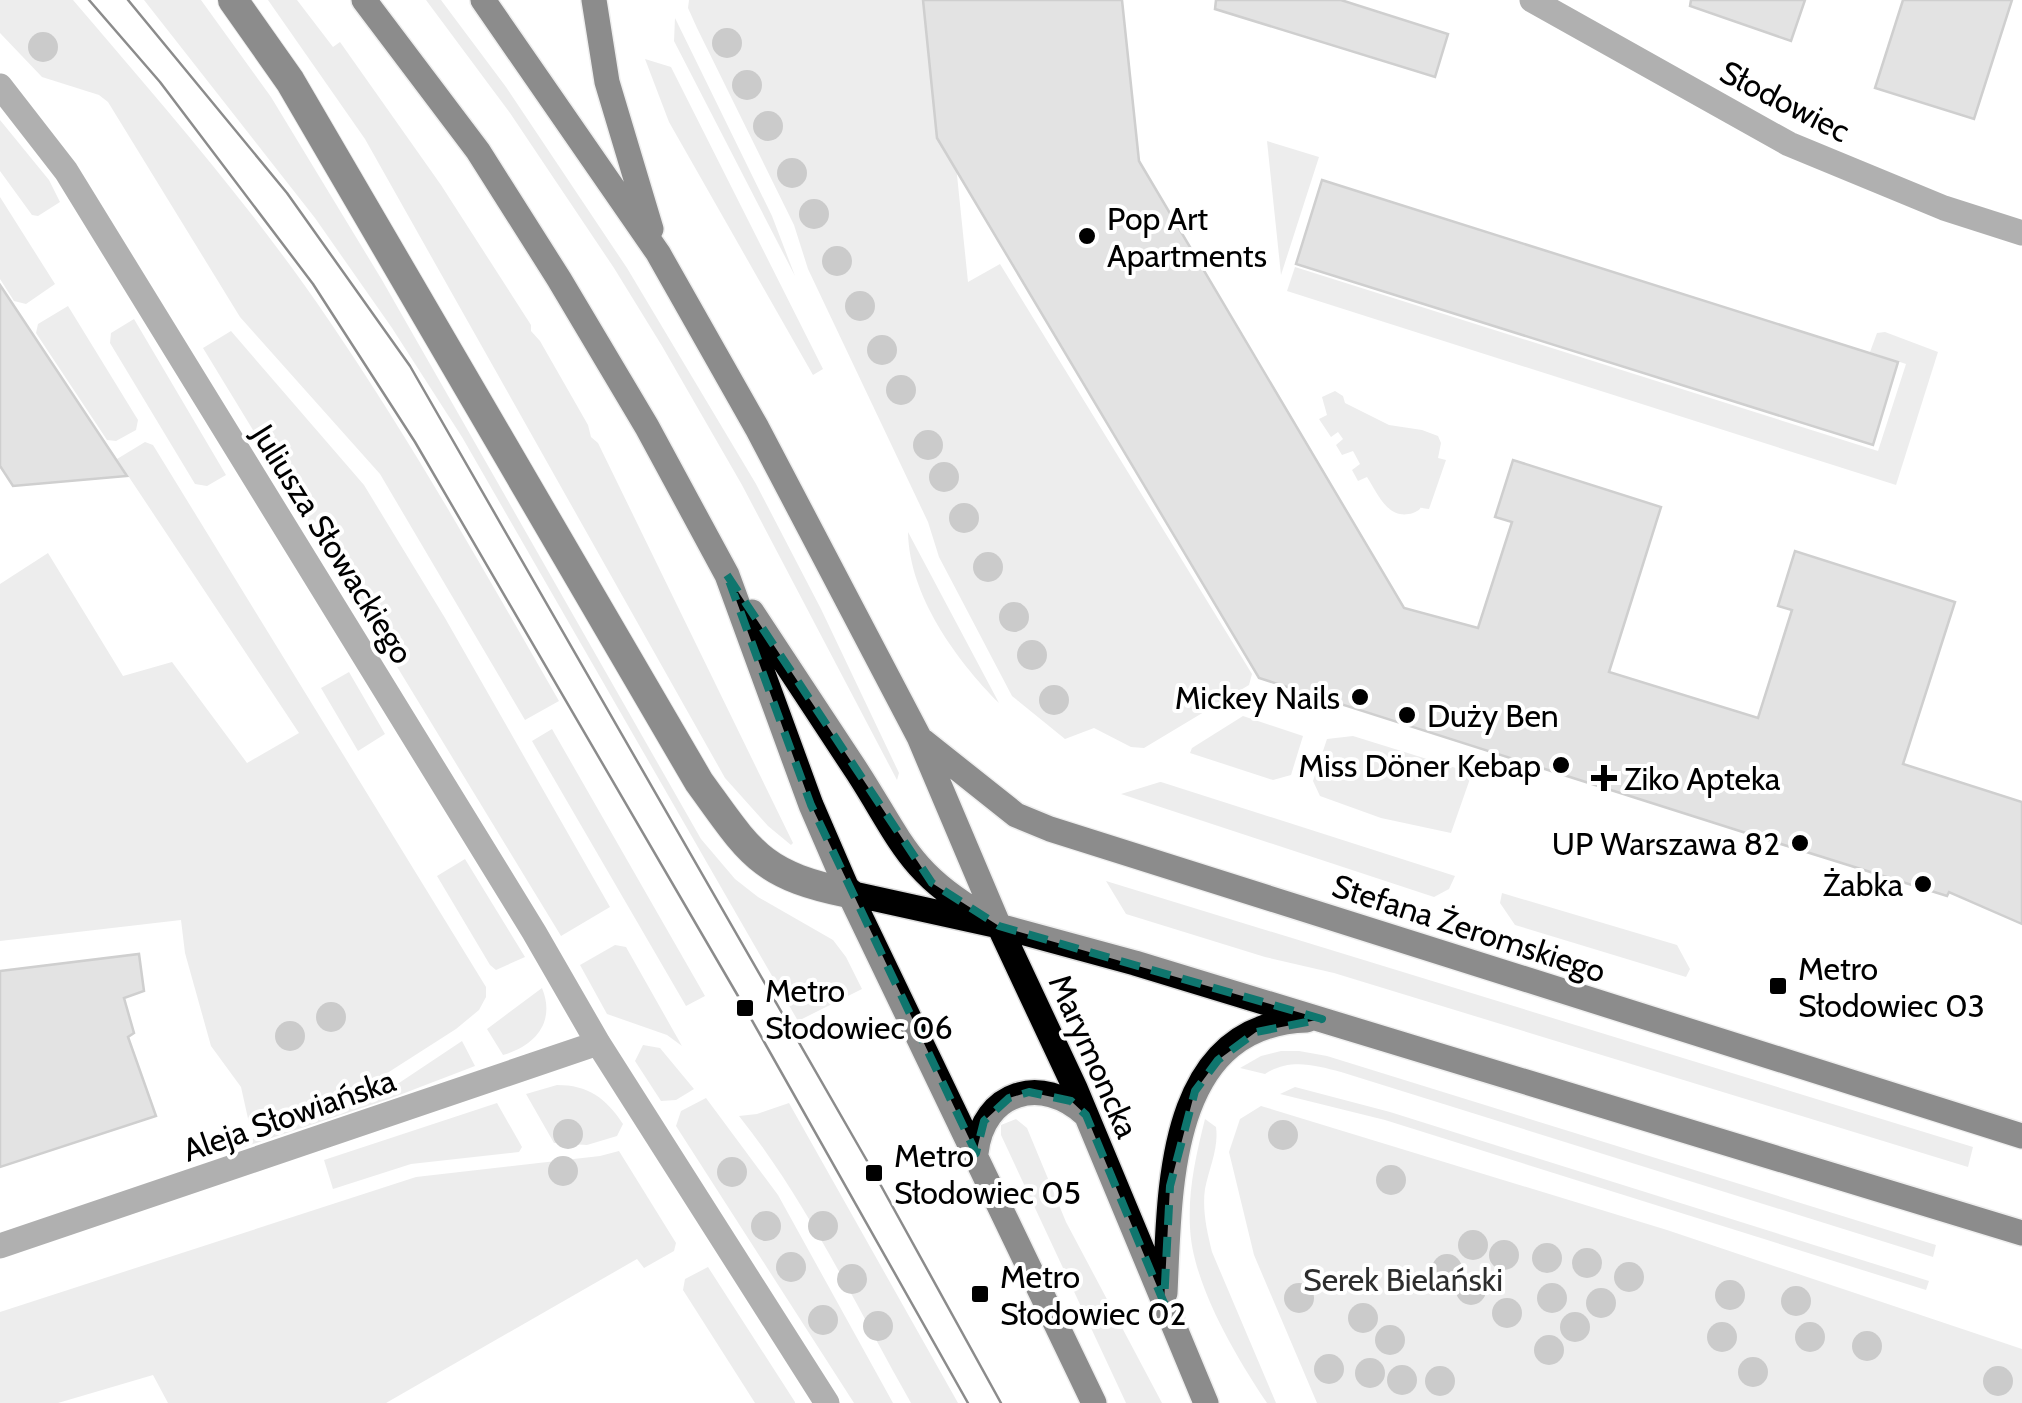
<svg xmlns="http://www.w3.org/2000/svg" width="2022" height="1403" font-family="Cabin,sans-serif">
	<rect width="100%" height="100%" fill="#fff"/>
	<!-- green -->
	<path fill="#d7d7d7" d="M0,0H73C161,103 252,207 328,319C412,442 485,572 559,701L525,720L380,474L240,317L108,102L99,95L42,77L0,33Z
		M144,0H201L271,97L382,280L701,839L735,879L758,897L833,940L846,957L862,989L798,1021L462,437L392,328L315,218Z
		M268,0H297L333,47L340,42L441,185L531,325V331L540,341L588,425L591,437L598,443L793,843L791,845L768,826L725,778L365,139Z
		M426,0H441L506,87L627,268L756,484L821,609L899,773L897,780L742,485L662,346L614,268L510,113Z
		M689,0H939L968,282L1000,264L1252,674L1249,685L1144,748L1131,747L1094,728L1065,739L1012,696L939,557L928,522L808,269L794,225L697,28L688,8Z
		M675,18L772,216L795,276L674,41Z
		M645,59L671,67L823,369L813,375L669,122Z
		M0,120L49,180L60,202L38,216L32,215L0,171Z
		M1267,141L1319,157L1281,275Z
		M0,197L55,284L26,304L14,301L0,279Z
		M1295,267L1878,451L1906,364L1870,352L1877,333L1885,332L1938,352L1896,485L1287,291Z
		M68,306L138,420L136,430L116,441L107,440L36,333L38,324Z
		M134,319L226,475L207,486L195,484L110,343L111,333Z
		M231,331L364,485L445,618L610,907L561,936L203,348Z
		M1335,391L1343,396L1345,403L1389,425L1422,430L1438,436L1441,443L1438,458L1446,460L1429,509C1412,507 1428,507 1413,513C1388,521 1378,494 1367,477L1358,481L1352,470L1360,464L1353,451L1342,455L1336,445L1343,439L1338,432L1331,437L1319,419L1327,415L1322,397Z
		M145,442L153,445L486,987V997L479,1010L456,1029L381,1077L249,1123L241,1087L211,1046L185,953L181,920L0,941V584L48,553L123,676L172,662L247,763L299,733L117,459Z
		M908,532L999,703C956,660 909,595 908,532Z
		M349,672L385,734L358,751L321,688Z
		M1243,716L1303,736L1291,775L1273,780L1190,753L1192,748Z
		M552,729L705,996L686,1006L532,741Z
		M1353,736L1472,773L1451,833L1381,818L1320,796L1313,781L1327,739Z
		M1160,782H1161L1455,876L1449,889L1434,897L1121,794Z
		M465,859L525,957L496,970L490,965L437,876Z
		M1106,881L1973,1147L1968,1167L1334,973L1265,957L1126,914Z
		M1502,893L1677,945L1690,969L1686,977L1515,925L1500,903Z
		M615,945L626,947L682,1046L667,1035L607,1014L580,965Z
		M542,988C556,1022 535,1046 503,1055L487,1029Z
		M462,1041L475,1066L389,1099L235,1150L233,1146L387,1091Z
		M643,1045L660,1048L694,1089L676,1100L661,1101L635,1061Z
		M1281,1051H1299L1327,1056L1936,1245L1933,1257L1341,1072C1314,1065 1290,1058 1265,1074L1240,1068L1261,1056Z
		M557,1085C588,1085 606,1098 623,1124L617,1136L587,1145L554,1143L526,1094Z
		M1295,1087L1390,1112L1929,1281L1926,1290L1385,1120L1280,1094Z
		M706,1098L778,1195L893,1403H854L676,1126L681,1111Z
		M497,1103L522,1147L519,1152L411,1164L333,1189L324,1160Z
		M789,1103L958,1403H911C857,1308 807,1201 739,1116L757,1114Z
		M1261,1106L1667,1230L2022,1349V1403H1317L1254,1255L1229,1152L1240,1119Z
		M1016,1119L1027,1128L1066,1222L1162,1403H1126L1001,1135V1125Z
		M1205,1119L1216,1127C1219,1148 1209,1168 1205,1189C1202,1210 1207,1231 1212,1252L1276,1403H1267C1236,1357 1192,1283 1190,1227C1188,1190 1196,1155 1205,1119Z
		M619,1151L676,1243L674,1251L644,1268L637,1259L386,1403H168L153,1375L58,1403H0V1312L416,1177L600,1156Z
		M708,1267L795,1402V1403H755L683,1290L685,1279Z"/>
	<!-- building -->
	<path fill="#c0c0c0" stroke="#949494" stroke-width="2.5" d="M923,0H1122L1139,161L1404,608L1478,628L1512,522L1495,517L1513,460L1661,507L1609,672L1758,718L1792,610L1778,606L1795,551L1955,602L1903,764L2022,802V924L1949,892L1947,896L1768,840L1259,678L937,138Z
		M1216,0H1341L1448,34L1435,77L1215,9Z
		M1691,0H1805L1791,41L1690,6Z
		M1903,0H2012L1974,119L1875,88Z
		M1322,180L1898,362L1873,445L1296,264Z
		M0,285L127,476L13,486L0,466Z
		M139,954L144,991L124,998L134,1033L128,1037L156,1116L0,1167V971Z"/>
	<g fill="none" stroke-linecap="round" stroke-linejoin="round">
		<defs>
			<path id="major" d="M364,0L478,151L559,279L647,427L727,575L811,805L849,893L1094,1403
				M483,0L658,253L757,428L919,737L999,926L1075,1088L1206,1403
				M594,0L607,82L651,229
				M752,612C787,666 823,719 858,773C901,840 909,873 982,915
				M923,741L1016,815L1050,829L2022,1136
				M849,893L999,926L1135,963L2022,1233
				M976,1153C983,1091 1042,1074 1086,1115
				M1165,1293C1170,1191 1166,1024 1307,1020"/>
			<path id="highway" d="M233,0L290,81L699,782C750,852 759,875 849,893"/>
		</defs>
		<!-- major casing -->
		<use href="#major" stroke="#dbdbdb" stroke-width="28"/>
		<!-- highway casing -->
		<use href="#highway" stroke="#dbdbdb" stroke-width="32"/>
		<!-- minor -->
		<path stroke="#505050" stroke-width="25" d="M1532,0L1789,144L1944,208L2022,233
			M0,86L66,171L534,932L598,1043L827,1403
			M0,1246L598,1043"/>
		<!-- major -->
		<use href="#major" stroke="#000" stroke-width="25"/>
		<!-- highway -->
		<use href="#highway" stroke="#000" stroke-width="30"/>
		<!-- tram -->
		<path stroke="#000" stroke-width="2.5" d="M89,0L160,82L313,284L415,442L745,1008L968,1403
			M128,0L287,193L410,366L874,1173L1001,1403"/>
	</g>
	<!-- trees -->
	<g fill="#8c8c8c">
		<circle cx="727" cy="43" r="15"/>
		<circle cx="43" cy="47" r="15"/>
		<circle cx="747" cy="85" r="15"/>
		<circle cx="768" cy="126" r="15"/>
		<circle cx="792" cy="173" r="15"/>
		<circle cx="814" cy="214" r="15"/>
		<circle cx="837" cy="261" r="15"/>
		<circle cx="860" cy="306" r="15"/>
		<circle cx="882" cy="350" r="15"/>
		<circle cx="901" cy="390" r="15"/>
		<circle cx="928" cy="445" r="15"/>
		<circle cx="944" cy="477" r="15"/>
		<circle cx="964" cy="518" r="15"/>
		<circle cx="988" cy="567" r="15"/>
		<circle cx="1014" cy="617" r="15"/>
		<circle cx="1032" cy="655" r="15"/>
		<circle cx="1054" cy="700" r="15"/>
		<circle cx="331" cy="1017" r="15"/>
		<circle cx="290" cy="1036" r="15"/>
		<circle cx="568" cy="1134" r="15"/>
		<circle cx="1283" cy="1135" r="15"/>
		<circle cx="563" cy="1171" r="15"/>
		<circle cx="732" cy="1172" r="15"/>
		<circle cx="1391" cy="1180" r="15"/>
		<circle cx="766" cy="1226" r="15"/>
		<circle cx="823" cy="1226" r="15"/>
		<circle cx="1473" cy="1245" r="15"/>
		<circle cx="1504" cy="1255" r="15"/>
		<circle cx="1547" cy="1258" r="15"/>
		<circle cx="1587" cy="1263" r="15"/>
		<circle cx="791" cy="1267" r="15"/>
		<circle cx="1447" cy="1269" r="15"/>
		<circle cx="1629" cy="1277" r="15"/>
		<circle cx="852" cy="1279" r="15"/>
		<circle cx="1471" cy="1290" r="15"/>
		<circle cx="1730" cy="1295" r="15"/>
		<circle cx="1299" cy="1298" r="15"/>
		<circle cx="1552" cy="1298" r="15"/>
		<circle cx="1796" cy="1301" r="15"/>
		<circle cx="1601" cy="1303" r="15"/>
		<circle cx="1507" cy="1313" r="15"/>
		<circle cx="1363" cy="1318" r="15"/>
		<circle cx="823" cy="1320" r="15"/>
		<circle cx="878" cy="1326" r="15"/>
		<circle cx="1575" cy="1327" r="15"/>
		<circle cx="1722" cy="1337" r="15"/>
		<circle cx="1810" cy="1337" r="15"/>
		<circle cx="1390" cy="1340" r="15"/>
		<circle cx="1867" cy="1346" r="15"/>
		<circle cx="1549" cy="1350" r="15"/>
		<circle cx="1329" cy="1369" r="15"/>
		<circle cx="1753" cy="1372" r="15"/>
		<circle cx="1370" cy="1373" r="15"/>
		<circle cx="1402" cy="1380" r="15"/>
		<circle cx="1440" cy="1381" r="15"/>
		<circle cx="1998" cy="1381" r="15"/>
	</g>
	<!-- marked area -->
	<path d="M0 0H2022V1403H0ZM727,575L932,883L999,926L1322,1019L1256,1032L1218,1060L1195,1091L1170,1186L1164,1303L1086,1115L1071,1101L1029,1092L1009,1098L984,1121L976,1153L811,805Z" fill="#fff" fill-opacity=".55" fill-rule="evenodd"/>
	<path fill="none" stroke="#0f766e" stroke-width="8" stroke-dasharray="20 12" stroke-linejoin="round" d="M727,575L932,883L999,926L1322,1019L1256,1032L1218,1060L1195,1091L1170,1186L1164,1303L1086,1115L1071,1101L1029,1092L1009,1098L984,1121L976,1153L811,805Z"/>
	<!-- markers -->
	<g fill="#000" stroke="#fff" stroke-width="4">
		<circle cx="1087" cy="236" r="10"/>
		<circle cx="1360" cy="697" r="10"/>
		<circle cx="1407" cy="715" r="10"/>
		<circle cx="1561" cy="765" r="10"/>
		<path d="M1599 763h10v10h10v10h-10v10h-10v-10h-10v-10h10z"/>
		<circle cx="1800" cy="843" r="10"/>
		<circle cx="1923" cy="884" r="10"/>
		<rect x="1768" y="976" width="20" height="20" rx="5"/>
		<rect x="735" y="998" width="20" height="20" rx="5"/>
		<rect x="864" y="1163" width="20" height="20" rx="5"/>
		<rect x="970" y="1284" width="20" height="20" rx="5"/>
	</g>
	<g text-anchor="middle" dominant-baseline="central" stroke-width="8" stroke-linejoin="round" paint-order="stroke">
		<!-- street labels -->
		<g font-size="32" fill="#000" stroke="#fff">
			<text transform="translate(1785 101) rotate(27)">Słodowiec</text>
			<text transform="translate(333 544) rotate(58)">Juliusza Słowackiego</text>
			<text transform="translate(1469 928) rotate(18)">Stefana Żeromskiego</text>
			<text transform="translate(1094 1056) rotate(66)">Marymoncka</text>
			<text transform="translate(289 1115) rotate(-19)">Aleja Słowiańska</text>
		</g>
		<!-- poi labels -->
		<g font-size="32" fill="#000" stroke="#fff" text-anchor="start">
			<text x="1107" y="218">Pop Art<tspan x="1107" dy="37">Apartments</tspan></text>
			<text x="1340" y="697" text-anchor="end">Mickey Nails</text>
			<text x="1427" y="715">Duży Ben</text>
			<text x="1541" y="765" text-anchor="end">Miss Döner Kebap</text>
			<text x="1624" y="778">Ziko Apteka</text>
			<text x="1780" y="843" text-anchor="end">UP Warszawa 82</text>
			<text x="1903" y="884" text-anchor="end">Żabka</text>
			<text x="1798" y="968">Metro<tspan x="1798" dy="37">Słodowiec 03</tspan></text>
			<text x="765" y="990">Metro<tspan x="765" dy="37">Słodowiec 06</tspan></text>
			<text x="894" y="1155">Metro<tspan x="894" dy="37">Słodowiec 05</tspan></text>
			<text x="1000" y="1276">Metro<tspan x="1000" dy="37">Słodowiec 02</tspan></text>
		</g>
		<!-- park labels -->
		<g font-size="32" fill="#2e2e2e" stroke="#fff">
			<text x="1403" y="1279">Serek Bielański</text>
		</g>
	</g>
</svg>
